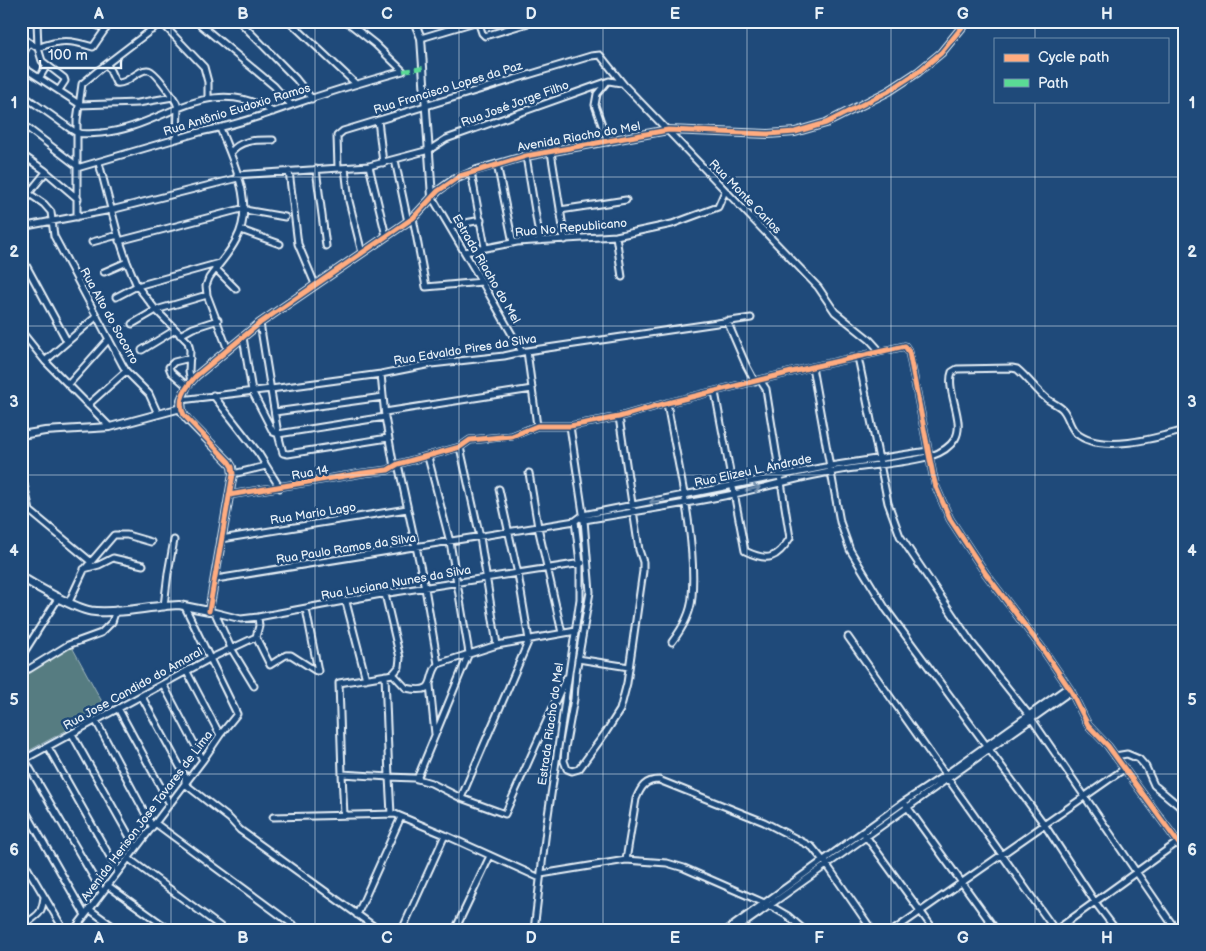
<svg xmlns="http://www.w3.org/2000/svg" width="1206" height="951" font-family="'Balsamiq Sans',sans-serif">
	<rect width="100%" height="100%" fill="#1f4a7a"/>
	<filter id="ink" filterUnits="userSpaceOnUse"><feTurbulence type="fractalNoise" baseFrequency=".02" numOctaves="2"/><feDisplacementMap in="SourceGraphic" scale="10" xChannelSelector="R" yChannelSelector="G"/><feConvolveMatrix kernelMatrix="1 2 1 2 8 2 1 2 1" color-interpolation-filters="sRGB"/></filter>
	<g filter="url(#ink)">
		<!-- green -->
		<path fill="#567b81" stroke="#9fb6bc" d="M72,647L106,709L21,755V675Z"/>
		<g fill="none" stroke-linecap="round" stroke-linejoin="round">
			<defs>
				<path id="minor" d="M37,21L38,48L42,61L64,78L65,81L59,90
					M87,21L106,29
					M141,21L152,30
					M196,21L274,86L291,105
					M239,21L296,79L312,99
					M289,21L356,84
					M346,21L375,44L403,71
					M478,21L482,33L485,36L535,21
					M162,23L204,67L208,82V99
					M21,37L38,48
					M421,38L478,21
					M38,48C59,39 71,40 93,47L111,21
					M21,57L29,43
					M107,64L116,83C128,85 137,69 148,70C155,70 172,96 176,102L178,107L177,139
					M21,66L79,104
					M40,77L47,65
					M606,83L597,94L595,105L608,142
					M21,94C35,104 49,113 62,123C67,126 73,132 78,133C85,135 94,133 101,133C163,128 207,71 273,112
					M79,105L138,103L173,97
					M378,120L383,163
					M21,123L77,166
					M220,128C233,162 256,204 236,240C229,254 218,265 209,278L206,286L207,295L228,350
					M551,152L565,240
					M230,153C241,139 256,140 273,140
					M21,154L44,170L78,199
					M526,156L540,241
					M395,160L408,222
					M99,163L118,235L127,262L137,286L156,310L188,342L190,350L189,371L191,382
					M497,164L513,243
					M369,166L386,236
					M77,168L200,132C231,126 262,116 292,105C329,92 366,81 403,71
					M338,168L337,136L343,131L591,56L600,55L624,85L818,287L835,312L870,340L880,351
					M345,168L349,201L362,253
					M316,169L326,246
					M289,171L298,244L315,284
					M471,172L485,247
					M237,175L369,166L429,150L446,139L609,81L621,83
					M21,188L44,204L51,212L54,236L122,364L126,371L149,394L158,414
					M29,193L46,172
					M432,197L482,282L522,352
					M245,210L285,217
					M560,210L626,200
					M77,217V120L82,84L100,69L163,21
					M413,218L426,287L482,282
					M21,225L25,191
					M450,226L481,220
					M21,227L111,210L238,178
					M241,230L280,244
					M616,236L622,277
					M119,241L245,208
					M92,242L118,235
					M465,252L517,242L616,236L672,224L718,207L725,191
					M21,256L67,341
					M215,268L236,289
					M104,272L127,262
					M116,297L137,286L220,263
					M727,321L746,365L755,382
					M260,323L278,434L283,453L288,454L388,438
					M132,324L156,310L207,295
					M21,331L45,361L110,427
					M180,335L193,328L218,320
					M243,337L252,391L273,432L278,434L385,417
					M142,350L175,330
					M527,351L537,426
					M858,357L888,503L900,536L971,642L1029,715L1176,930
					M45,361L97,316
					M812,367L840,522L850,550L886,609L1044,824L1095,902L1116,930
					M381,374L385,417L394,467
					M68,385L109,339
					M187,386L171,372L169,367L174,362L190,358
					M715,392L745,551C768,562 777,559 790,538L766,389L760,380
					M213,395L259,454L280,488
					M181,400L271,389L381,374L431,364L504,356L527,351L751,318
					M667,403C677,462 697,538 692,597C691,613 682,629 672,642
					M88,405L126,371
					M275,412L383,397
					M385,412L532,389
					M570,426L584,520L590,592L576,672L574,699L565,748L564,761L567,769L572,771L579,769L606,732L620,710L627,683L643,571V562L639,550L619,417
					M460,447L480,537L497,645
					M398,464L425,588L438,664
					M21,471L30,511L90,561
					M529,473L538,527L562,633
					M233,474L266,466
					M229,495L363,473L388,470L398,464L460,447L470,440L512,436L537,426H570L619,417L667,403L812,367L905,346L909,352L933,475L936,487L950,519L986,574L1042,648L1071,691L1088,725L1108,746L1185,852
					M582,519L584,520C634,512 684,504 734,494C766,487 797,478 830,472C863,465 898,465 931,456C940,453 950,447 955,439C966,422 945,390 952,372L957,369L1012,368L1017,369C1028,378 1036,390 1047,399C1052,403 1059,405 1063,410C1069,417 1069,426 1076,433C1100,454 1157,438 1185,430
					M221,539L407,509
					M84,569L99,565L113,558L143,565
					M216,579L575,521L583,515L830,466L928,451
					M385,594L400,658L399,667L393,674
					M69,602L84,570L114,535H127L151,542
					M346,602L366,679
					M164,606L168,573L174,540
					M209,611L241,619L258,617L376,595L582,563
					M215,613L231,648L254,686
					M256,637L270,665L286,655H291L316,671H318L306,609
					M256,637L259,626L258,617
					M848,637L1055,930
					M21,657L59,597
					M578,659L629,667
					M21,672L29,669L68,645L101,633L112,622L116,610
					M187,672L220,735
					M385,675L389,777L414,778L431,783L461,798L505,814L566,678
					M163,684L203,760
					M430,685L435,734
					M142,697L185,776V783
					M119,710L170,804
					M96,721L152,826
					M72,734L136,848
					M48,747L118,871
					M1115,756L1127,754L1139,759L1146,767L1154,785L1185,811
					M25,760L102,892
					M21,761L209,659L256,637
					M342,774L344,815
					M417,779L469,653L450,542L428,457
					M185,784L230,819L240,830L379,930
					M461,798L529,640L518,574L499,489
					M21,803L85,915
					M906,805L996,930
					M391,814L389,777L342,774L339,683L393,674L406,688C439,695 426,678 438,664L497,645L576,631
					M273,817L395,814L445,835
					M155,823L300,930
					M865,835L934,930
					M21,857L64,930
					M128,858L225,930
					M626,860L636,799C641,787 645,780 659,780L764,822L812,847L827,865L872,930
					M541,874L626,860L667,863L684,868L769,905L788,916L804,930
					M107,885L170,930
					M89,909L118,930
					M21,911L32,930
					M357,915L401,817
					M28,922C40,914 42,912 44,897
					M74,930L203,760L220,735L237,714L185,607
					M402,930L445,835L540,878
					M455,930L490,856
					M534,930L547,822L580,599V563L575,521
					M727,930L904,802L945,775L1068,687
					M735,930L1071,691
					M894,930L1124,769
					M1056,930L1178,842"/>
				<path id="tertiary" d="M414,21L421,38L432,197
					M21,435L45,431L110,427L181,408
					M164,606L179,605L209,611L233,474L232,467L229,462L187,419L182,412L181,400L187,386L196,376L260,323L413,218L438,191L453,180L477,170L526,156L668,130L768,134L795,132L826,123L889,91L918,72L941,53L967,21"/>
				<path id="secondary" d="M21,577C37,587 74,608 91,611C114,614 141,608 164,606"/>
			</defs>
			<!-- minor casing -->
			<use href="#minor" stroke="#e8f1f8" stroke-width="9"/>
			<!-- tertiary casing -->
			<use href="#tertiary" stroke="#e8f1f8" stroke-width="10"/>
			<!-- secondary casing -->
			<use href="#secondary" stroke="#e8f1f8" stroke-width="11"/>
			<!-- minor -->
			<use href="#minor" stroke="#1f4a7a" stroke-width="5"/>
			<!-- tertiary -->
			<use href="#tertiary" stroke="#1f4a7a" stroke-width="6"/>
			<!-- secondary -->
			<use href="#secondary" stroke="#1f4a7a" stroke-width="7"/>
			<!-- quiet -->
			<path stroke="#5adb95" stroke-width="4" stroke-dasharray="8 4" stroke-linecap="butt" d="M403,71L423,68"/>
			<defs>
				<path id="cycleway" d="M229,495L363,473L388,470L398,464L460,447L470,440L512,436L537,426H570L619,417L667,403L812,367L905,346L909,352L933,475L936,487L950,519L986,574L1042,648L1071,691L1088,725L1108,746L1185,852
					M209,611L233,474L232,467L229,462L184,415C176,400 186,387 196,376L260,323L413,218L438,191L460,176L526,156L668,130L768,134L795,132L826,123L889,91L918,72L941,53L967,21"/>
			</defs>
			<!-- cycleway casing -->
			<use href="#cycleway" stroke="#1f4a7a" stroke-width="8"/>
			<!-- cycleway -->
			<use href="#cycleway" stroke="#ffac80" stroke-width="5"/>
		</g>
		<!-- one-way arrows -->
		<defs><path id="oneway-shaft" d="M-6 0H5M1.5-3L5.5 0L1.5 3" fill="none" stroke-width="1.6" stroke-linecap="round" stroke-linejoin="round" transform="scale(1.25)"/></defs>
		<g stroke="#6f8dac">
			<use href="#oneway-shaft" transform="translate(753 489) rotate(-13)"/>
			<use href="#oneway-shaft" transform="translate(657 501) rotate(170)"/>
		</g>
	</g>
	<!-- grid -->
	<path fill="none" stroke="#e8f1f8" stroke-width="1" stroke-opacity="0.55" d="M171,21V930M315,21V930M459,21V930M603,21V930M747,21V930M891,21V930M1035,21V39M1035,101V930M21,177H1185M21,326H1185M21,475H1185M21,625H1185M21,774H1185"/>
	<g text-anchor="middle" dominant-baseline="central" stroke-width="5" stroke-linejoin="round" paint-order="stroke">
		<!-- street labels -->
		<g font-size="12" fill="#e8f1f8" stroke="#1f4a7a">
			<text transform="translate(448 88) rotate(-17)">Rua Francisco Lopes da Paz</text>
			<text transform="translate(515 104) rotate(-20)">Rua José Jorge Filho</text>
			<text transform="translate(237 110) rotate(-17)">Rua Antônio Eudoxio Ramos</text>
			<text transform="translate(579 137) rotate(-10)">Avenida Riacho do Mel</text>
			<text transform="translate(745 197) rotate(46)">Rua Monte Carlos</text>
			<text transform="translate(571 228) rotate(-5)">Rua No Republicano</text>
			<text transform="translate(486 269) rotate(60)">Estrada Riacho do Mel</text>
			<text transform="translate(109 316) rotate(61)">Rua Alto do Socorro</text>
			<text transform="translate(465 350) rotate(-9)">Rua Edvaldo Pires da Silva</text>
			<text transform="translate(753 471) rotate(-12)">Rua Elizeu L. Andrade</text>
			<text transform="translate(310 473) rotate(-10)">Rua 14</text>
			<text transform="translate(313 514) rotate(-9)">Rua Mario Lago</text>
			<text transform="translate(346 549) rotate(-9)">Rua Paulo Ramos da Silva</text>
			<text transform="translate(396 583) rotate(-10)">Rua Luciana Nunes da Silva</text>
			<text transform="translate(133 689) rotate(-29)">Rua Jose Candido do Amaral</text>
			<text transform="translate(551 724) rotate(-82)">Estrada Riacho do Mel</text>
			<text transform="translate(147 816) rotate(-53)">Avenida Herison Jose Tavares de Lima</text>
		</g>
	</g>
	<!-- margin -->
	<rect width="1206" height="951" fill="none" stroke="#1f4a7a" stroke-width="55"/>
	<!-- legend -->
	<rect x="994" y="38" width="175" height="65" fill="#1f4a7a" stroke="#6f8dac"/>
	<rect x="1004" y="54" width="25" height="8" fill="#ffac80" stroke="#6f8dac"/>
	<text x="1038" y="62" font-size="15" fill="#e8f1f8">Cycle path</text>
	<rect x="1004" y="79" width="25" height="8" fill="#5adb95" stroke="#6f8dac"/>
	<text x="1038" y="88" font-size="15" fill="#e8f1f8">Path</text>
	<!-- scale -->
	<path d="M40 60v8h81v-8" fill="none" stroke="#e8f1f8" stroke-width="2.5"/>
	<text x="48" y="60" font-size="15" fill="#e8f1f8" stroke="#1f4a7a" stroke-width="4" paint-order="stroke">100 m</text>
	<rect x="28" y="28" width="1150" height="896" fill="none" stroke="#e8f1f8" stroke-width="2"/>
	<g font-size="16" text-anchor="middle" font-weight="bold" fill="#e8f1f8">
		<text x="99" y="19">A</text>
		<text x="243" y="19">B</text>
		<text x="387" y="19">C</text>
		<text x="531" y="19">D</text>
		<text x="675" y="19">E</text>
		<text x="819" y="19">F</text>
		<text x="963" y="19">G</text>
		<text x="1107" y="19">H</text>
		<text x="14" y="108">1</text>
		<text x="1192" y="108">1</text>
		<text x="14" y="257">2</text>
		<text x="1192" y="257">2</text>
		<text x="14" y="407">3</text>
		<text x="1192" y="407">3</text>
		<text x="14" y="556">4</text>
		<text x="1192" y="556">4</text>
		<text x="14" y="705">5</text>
		<text x="1192" y="705">5</text>
		<text x="14" y="855">6</text>
		<text x="1192" y="855">6</text>
		<text x="99" y="943">A</text>
		<text x="243" y="943">B</text>
		<text x="387" y="943">C</text>
		<text x="531" y="943">D</text>
		<text x="675" y="943">E</text>
		<text x="819" y="943">F</text>
		<text x="963" y="943">G</text>
		<text x="1107" y="943">H</text>
	</g>
</svg>
